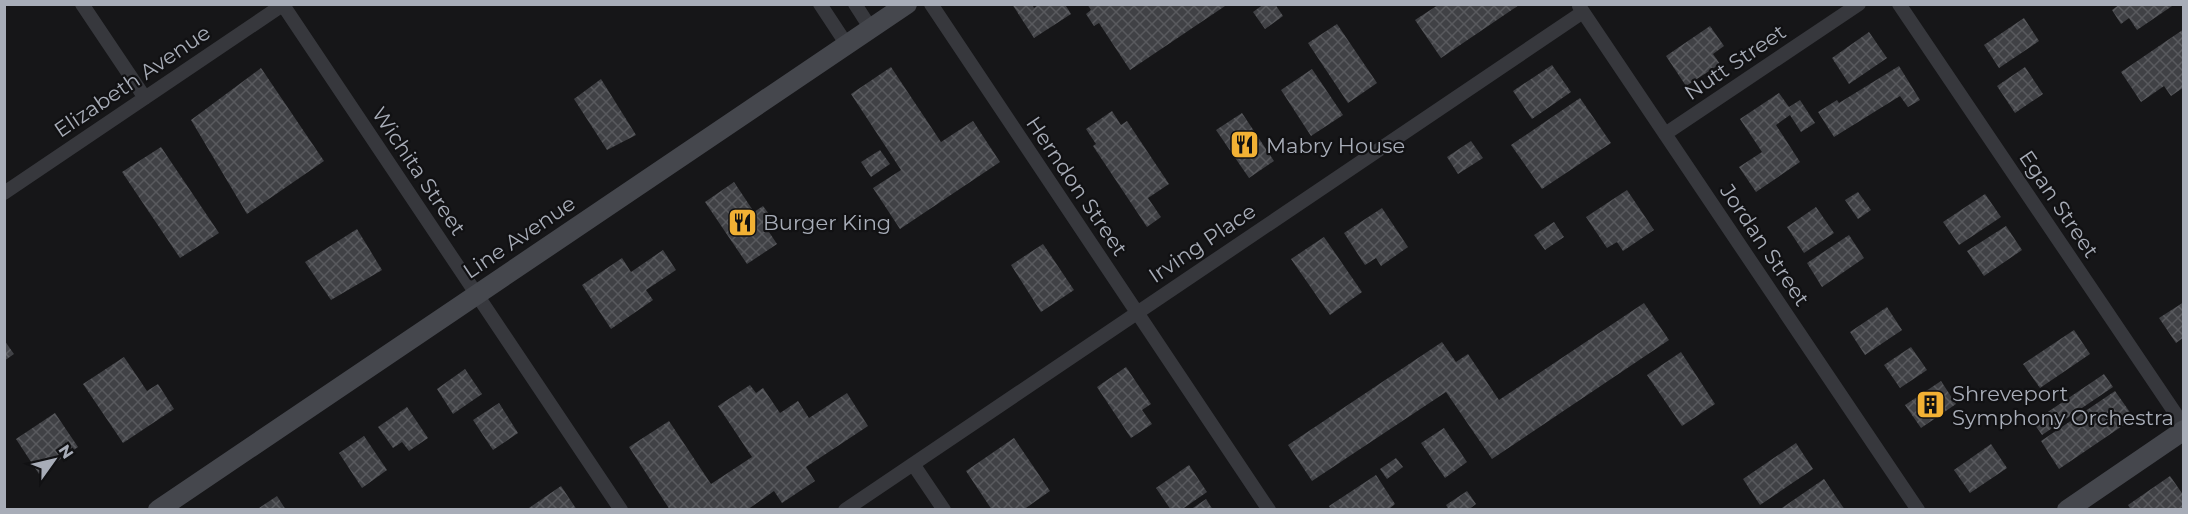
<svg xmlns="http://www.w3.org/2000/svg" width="2188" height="514" font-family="Montserrat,sans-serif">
	<defs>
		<pattern id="building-cross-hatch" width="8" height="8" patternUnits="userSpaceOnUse" patternTransform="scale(1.5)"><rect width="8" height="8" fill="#404145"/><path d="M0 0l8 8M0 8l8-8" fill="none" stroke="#595a5e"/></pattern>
	</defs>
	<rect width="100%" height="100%" fill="#161618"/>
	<!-- building -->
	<path fill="url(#building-cross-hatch)" d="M1012,4H1032L1034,8L1039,4H1068L1066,6L1071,14L1034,38Z
		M1087,4H1228L1130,70L1099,23L1094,26L1086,14L1091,10Z
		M1264,4H1275L1283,16L1265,29L1253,12Z
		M2120,4H2175L2137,30L2129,18L2121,24L2112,10Z
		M1438,5H1519L1441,58L1415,20Z
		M2024,18L2039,41L1999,68L1984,45Z
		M1337,24L1377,83L1348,103L1308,43Z
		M1710,26L1724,46L1713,54L1720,64L1686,86L1666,56Z
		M2184,29V87L2171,96L2164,86L2141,102L2121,72Z
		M1869,32L1887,58L1849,84L1832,58Z
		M1552,65L1571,92L1532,119L1513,91Z
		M1899,66L1920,100L1908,107L1900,96L1834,137L1818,112L1837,100L1839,103Z
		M891,67L941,142L973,121L1000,162L900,229L873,188L901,170L851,94Z
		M2025,67L2043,94L2015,113L1997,86Z
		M261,68L324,161L247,214L191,120Z
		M1312,69L1343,115L1311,136L1281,90Z
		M601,79L636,135L607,150L574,99Z
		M1779,93L1789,107L1800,100L1815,123L1801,132L1790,115L1776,125L1800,162L1756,192L1739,167L1762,152L1740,119Z
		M1580,98L1611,143L1542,189L1511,145Z
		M1112,111L1121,125L1127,121L1169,184L1148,198L1161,217L1147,227L1093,146L1096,144L1086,129Z
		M1242,113L1274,161L1249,178L1216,130Z
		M1471,141L1483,158L1458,174L1447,157Z
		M161,147L219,233L180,258L122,172Z
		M880,150L890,164L871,177L861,162Z
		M734,182L754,212L763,206L772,218L763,223L777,244L747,264L705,202Z
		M1627,190L1654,230L1623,251L1617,242L1607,248L1586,217Z
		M1858,192L1871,210L1858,219L1845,200Z
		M1985,194L2001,217L1959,245L1943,222Z
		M1816,207L1834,233L1804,253L1787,227Z
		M1382,208L1408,247L1381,266L1376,258L1365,265L1344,233Z
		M1554,222L1564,237L1545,250L1534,235Z
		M2006,226L2022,250L1984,276L1967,251Z
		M357,229L382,270L331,300L305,262Z
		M1849,235L1864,258L1822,287L1807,263Z
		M1324,237L1362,292L1330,315L1291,259Z
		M1043,244L1074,290L1041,312L1011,265Z
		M663,250L676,270L646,290L653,300L611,329L582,285L622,258L631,272Z
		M2184,302V337L2176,343L2159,318Z
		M1644,303L1669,340L1492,459L1446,392L1312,481L1288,445L1442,342L1456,362L1468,354L1499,400Z
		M1887,307L1902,330L1865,355L1850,332Z
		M2074,330L2090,354L2040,388L2023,364Z
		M4,340L14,354L4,361Z
		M1911,347L1927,370L1900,388L1884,365Z
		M1681,352L1715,404L1682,426L1647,375Z
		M124,357L147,391L158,384L174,409L123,443L83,384Z
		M1126,367L1151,404L1142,410L1152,424L1131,438L1097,387Z
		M465,369L482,394L453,414L437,389Z
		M2104,374L2113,387L2042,435L2033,422Z
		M1941,381L1956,404L1921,428L1905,405Z
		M750,385L756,393L763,388L780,413L798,401L809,418L847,393L868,426L806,467L815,481L782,503L774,491L747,510H670L629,447L669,421L711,484L752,457L718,406Z
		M2115,391L2134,418L2059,469L2041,441Z
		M499,403L518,433L493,450L473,420Z
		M407,407L428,438L409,451L402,442L393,448L378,427Z
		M55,413L78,447L39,474L16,439Z
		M1444,428L1467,462L1445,478L1421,443Z
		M364,436L387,470L362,488L339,453Z
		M1014,438L1050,491L1023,510H992L966,471Z
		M1796,443L1813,469L1760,505L1743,479Z
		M1991,444L2007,468L1970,493L1954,470Z
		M1396,458L1403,467L1387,479L1380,469Z
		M1189,465L1207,492L1181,510H1171L1156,488Z
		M1376,475L1395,504L1388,510H1331L1329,506Z
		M2170,476L2184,496V510H2131L2128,505Z
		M1824,479L1845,510H1779Z
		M561,486L577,510H526Z
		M1467,491L1476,504L1468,510H1449L1446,505Z
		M277,496L286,510H256Z
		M1206,499L1213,510H1190Z"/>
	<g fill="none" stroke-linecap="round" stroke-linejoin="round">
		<!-- street -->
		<path stroke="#37383d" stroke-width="14" d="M82,4L145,98
			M820,4L847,45
			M855,4L871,29
			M931,4L1269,510
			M1899,4L2184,426
			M283,5L621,510
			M1579,6L1918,510
			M1665,134L1859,4
			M4,193L284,4
			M913,464L944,510
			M845,510L1583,12"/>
		<!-- secondary -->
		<path stroke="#45474d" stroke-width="20" d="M158,510L907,4
			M2067,510L2184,430"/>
	</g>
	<!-- icons -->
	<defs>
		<symbol id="restaurant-square" viewBox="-11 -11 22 22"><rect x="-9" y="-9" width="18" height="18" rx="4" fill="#f2b134" stroke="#111113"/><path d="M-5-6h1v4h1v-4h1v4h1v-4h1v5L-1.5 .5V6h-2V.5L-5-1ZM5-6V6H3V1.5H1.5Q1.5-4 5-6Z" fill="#111"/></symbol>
		<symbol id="building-square" viewBox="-11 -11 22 22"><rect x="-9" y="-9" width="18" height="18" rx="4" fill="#f2b134" stroke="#111113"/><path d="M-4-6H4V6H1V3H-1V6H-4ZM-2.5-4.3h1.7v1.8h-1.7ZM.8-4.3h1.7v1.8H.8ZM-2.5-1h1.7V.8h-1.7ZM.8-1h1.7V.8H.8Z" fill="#111"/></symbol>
	</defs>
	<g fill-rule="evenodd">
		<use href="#restaurant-square" x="1228" y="128" width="33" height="33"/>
		<use href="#restaurant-square" x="726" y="206" width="33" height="33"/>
		<use href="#building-square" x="1914" y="388" width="33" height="33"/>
	</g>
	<g text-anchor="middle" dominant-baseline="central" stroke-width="4.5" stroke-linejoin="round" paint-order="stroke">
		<!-- street labels -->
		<g font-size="21" fill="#a8adb8" stroke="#111113">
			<text transform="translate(1735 62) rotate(-34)">Nutt Street</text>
			<text transform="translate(132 81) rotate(-34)">Elizabeth Avenue</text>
			<text transform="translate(419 171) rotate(56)">Wichita Street</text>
			<text transform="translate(1077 186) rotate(56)">Herndon Street</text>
			<text transform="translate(2059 204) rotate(56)">Egan Street</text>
			<text transform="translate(519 237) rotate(-34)">Line Avenue</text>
			<text transform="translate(1202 243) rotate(-34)">Irving Place</text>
			<text transform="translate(1765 245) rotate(56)">Jordan Street</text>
		</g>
		<!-- poi labels -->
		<g font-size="21" fill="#a8adb8" stroke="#111113" text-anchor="start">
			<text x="1266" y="145">Mabry House</text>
			<text x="763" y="222">Burger King</text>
			<text x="1952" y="393">Shreveport<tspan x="1952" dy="24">Symphony Orchestra</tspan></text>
		</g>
	</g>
	<!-- border -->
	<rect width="2188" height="514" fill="none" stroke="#a8adb8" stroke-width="12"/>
	<!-- north arrow -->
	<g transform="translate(54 460) rotate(56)" stroke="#111113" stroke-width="4.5" paint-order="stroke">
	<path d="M0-4.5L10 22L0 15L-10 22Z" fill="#a8adb8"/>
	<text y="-9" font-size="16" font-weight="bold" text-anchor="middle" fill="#a8adb8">N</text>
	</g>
</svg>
